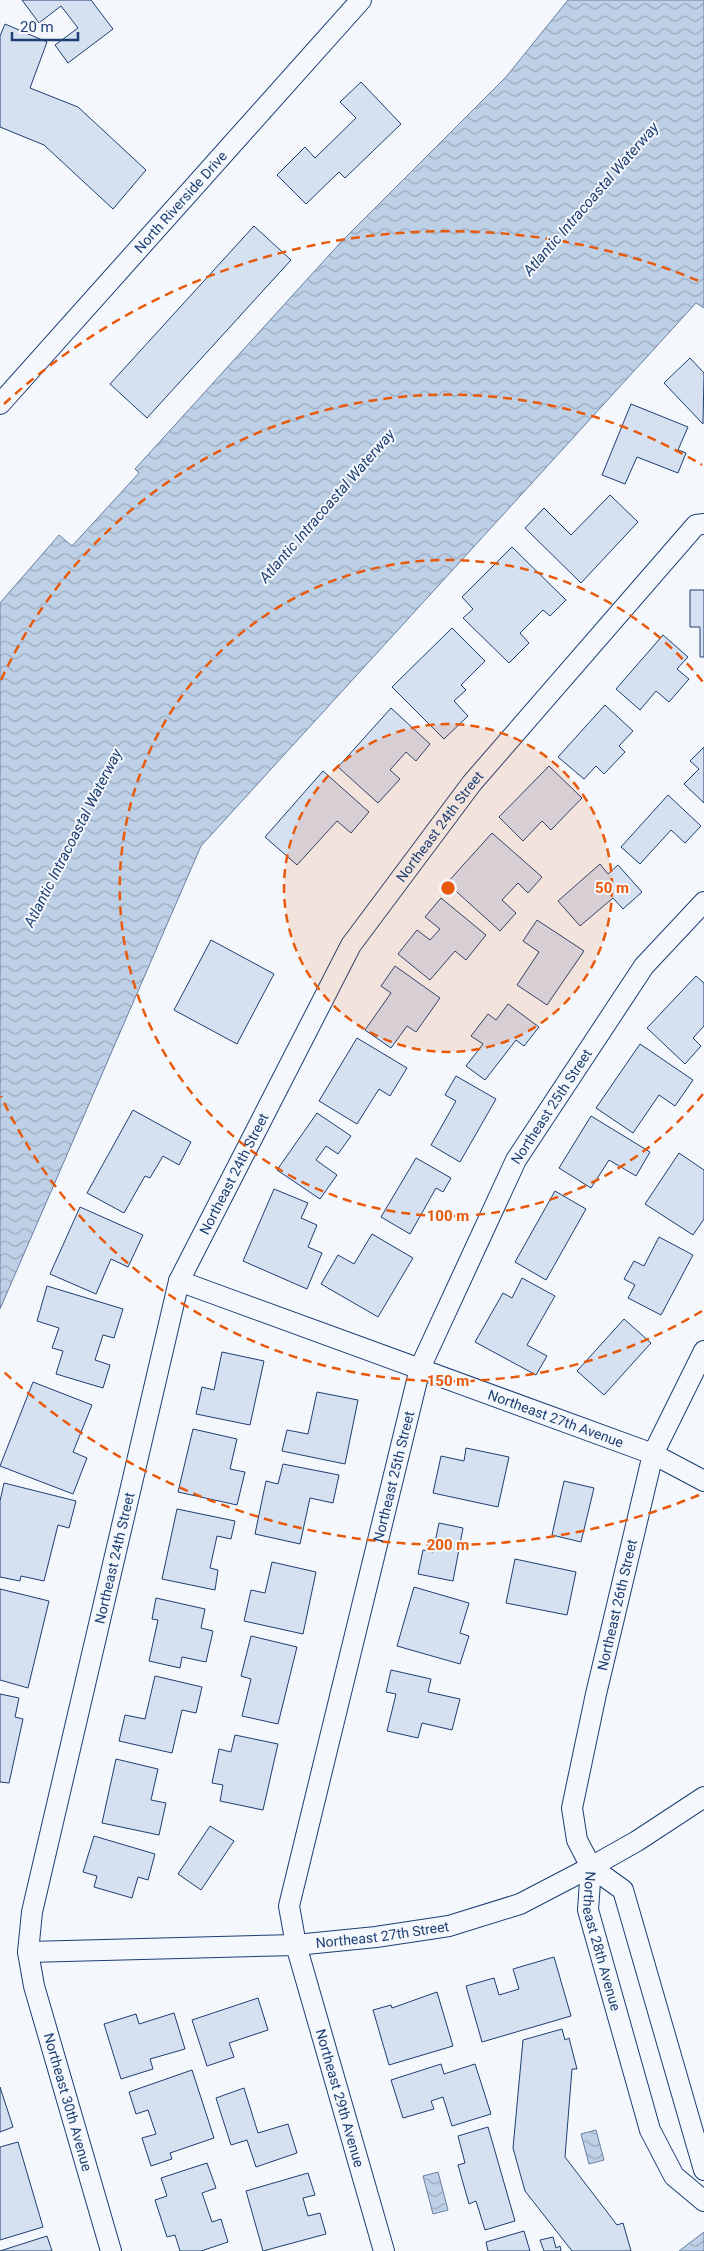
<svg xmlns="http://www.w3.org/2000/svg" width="704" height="2251" font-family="Roboto,sans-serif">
	<defs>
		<pattern id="water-waves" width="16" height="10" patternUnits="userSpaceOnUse" patternTransform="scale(1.25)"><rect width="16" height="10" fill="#bed0e5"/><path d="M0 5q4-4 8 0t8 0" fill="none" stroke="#9aaabe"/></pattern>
	</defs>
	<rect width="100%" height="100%" fill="#f4f7fb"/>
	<!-- water -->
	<path fill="url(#water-waves)" stroke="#687fa3" d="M568,0H704V308L696,303L201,846L0,1309V603L59,535L72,546L139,473L135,469L341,242L506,77Z
		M596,2130L604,2160L589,2164L581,2134Z
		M438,2172L448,2210L433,2214L423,2176Z
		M704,2232V2251H679Z"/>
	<!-- building -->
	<path fill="#d5e0f0" stroke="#1d3f73" d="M22,0H91L113,29L68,63L55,45L78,28L61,6L39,23Z
		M5,24L47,42L30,88L78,107L146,170L113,209L44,145L0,127V36Z
		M361,82L401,124L345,178L339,172L306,204L277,175L305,147L315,158L356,118L340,102Z
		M254,226L291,260L147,418L110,384Z
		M690,358L704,373L703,424L664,383Z
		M631,404L688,427L678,450L686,453L678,473L637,457L625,484L602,475Z
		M610,495L638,522L581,583L525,528L544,508L571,535Z
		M512,547L566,600L550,616L543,610L520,633L529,643L509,663L463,618L473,609L462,597Z
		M690,590H704V657H700V627H690Z
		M452,628L485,661L461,685L466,690L454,701L468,716L444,739L392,687Z
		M663,635L688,657L677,669L689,679L669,702L656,691L640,710L616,689Z
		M605,705L633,731L619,746L625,752L604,774L596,766L584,779L558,757Z
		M391,708L430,744L416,761L406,752L390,770L400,779L378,803L338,767Z
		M704,747V803L684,784L699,769L690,761Z
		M549,766L582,798L551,830L542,821L523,841L499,817Z
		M323,771L369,812L351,833L337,821L297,865L265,837Z
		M668,795L701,826L685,843L671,830L640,864L621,847Z
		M492,833L542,877L528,893L518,883L502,900L516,913L500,931L447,883Z
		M600,864L608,874L618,865L642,892L623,909L613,898L580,926L558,901Z
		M441,898L486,935L466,960L455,951L430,980L398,954L417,930L430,940L440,929L425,917Z
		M537,920L584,951L547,1005L517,985L539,952L523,941Z
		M211,940L274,974L237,1044L174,1010Z
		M395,966L440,998L416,1032L407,1026L391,1048L365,1030L391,993L381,986Z
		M696,976L704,983V1026L693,1038L701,1046L685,1064L647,1028Z
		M508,1004L539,1027L524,1046L516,1040L485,1080L466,1066L483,1044L471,1036L488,1014L496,1020Z
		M357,1038L407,1068L390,1096L379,1089L357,1124L319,1101Z
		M640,1044L693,1080L675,1106L659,1095L633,1133L596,1108Z
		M456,1076L496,1099L460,1162L431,1145L456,1101L445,1095Z
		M133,1110L191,1142L179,1165L163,1156L150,1178L145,1176L124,1213L87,1193Z
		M317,1113L351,1136L338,1154L326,1146L316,1160L337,1175L320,1199L277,1170Z
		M591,1116L650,1152L636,1176L609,1160L591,1188L559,1168Z
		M679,1153L704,1170V1219L693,1235L645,1204Z
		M416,1158L451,1178L443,1192L436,1188L410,1234L381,1217Z
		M274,1189L308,1203L301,1218L317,1225L308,1247L322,1253L307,1289L243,1261Z
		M555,1191L586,1209L546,1280L515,1262Z
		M80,1207L143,1235L128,1267L111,1259L96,1294L50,1274Z
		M372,1234L413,1258L378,1317L321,1284L338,1255L354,1264Z
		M659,1237L693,1255L661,1315L628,1298L635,1285L624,1279L634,1261L644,1266Z
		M522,1278L555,1296L527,1345L547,1356L536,1375L475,1342L503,1293L512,1298Z
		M47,1286L123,1309L114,1338L103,1335L95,1360L110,1365L103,1388L56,1374L63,1351L52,1348L59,1328L37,1321Z
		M624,1319L651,1343L604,1395L577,1371Z
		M222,1352L264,1361L250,1425L196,1414L202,1387L214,1390Z
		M33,1382L92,1405L73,1452L87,1458L73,1494L0,1466Z
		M317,1392L358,1400L345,1464L282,1451L287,1430L308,1434Z
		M193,1429L237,1439L230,1469L245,1472L237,1505L178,1492Z
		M466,1448L509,1457L498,1507L433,1493L441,1456L464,1461Z
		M283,1464L339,1475L333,1503L310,1498L300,1544L255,1534L266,1481L278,1484Z
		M564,1481L594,1488L581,1542L552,1535Z
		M4,1483L76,1501L69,1528L58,1525L44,1581L21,1576L20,1581L0,1577V1501Z
		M177,1509L235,1521L231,1539L217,1536L210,1568L218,1570L215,1590L162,1579Z
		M439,1523L463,1528L453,1581L418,1574L423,1550L433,1552Z
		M515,1559L576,1572L567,1615L506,1603Z
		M272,1562L316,1572L303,1634L244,1621L251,1590L265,1593Z
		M414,1587L469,1603L460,1633L469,1636L460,1664L397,1646Z
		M0,1589L49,1601L28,1688L0,1680Z
		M156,1598L205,1609L201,1628L213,1631L206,1662L182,1657L180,1668L149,1661L158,1620L152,1619Z
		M251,1636L297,1647L278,1724L242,1716L251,1679L241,1676Z
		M391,1670L431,1679L428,1692L460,1699L452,1730L422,1723L418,1738L387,1731L396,1694L386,1692Z
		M155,1676L202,1687L196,1713L182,1710L172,1753L119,1741L125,1715L145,1719Z
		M0,1694L19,1698L15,1717L23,1719L9,1783L0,1782Z
		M235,1735L278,1744L263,1810L220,1801L223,1785L212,1783L219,1749L231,1752Z
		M116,1759L158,1769L151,1800L166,1803L159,1835L102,1823Z
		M210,1826L234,1841L201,1890L178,1874Z
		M94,1836L155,1854L148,1880L138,1877L132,1898L94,1887L97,1876L83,1872Z
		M554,1957L571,2016L482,2042L466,1986L494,1978L499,1995L519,1989L513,1969Z
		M437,1992L453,2046L389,2065L373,2010L391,2005L392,2008Z
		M258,1998L268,2030L229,2043L234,2057L207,2066L192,2020Z
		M174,2013L185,2049L150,2059L153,2069L121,2079L104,2024L136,2014L139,2024Z
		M562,2029L565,2040L569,2038L577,2069H572L565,2157L617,2225L623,2223L631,2251H572L525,2191L513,2148L523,2040Z
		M441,2064L444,2074L475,2064L491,2114L452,2126L443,2097L431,2101L434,2109L403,2118L391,2080Z
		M192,2070L214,2138L170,2153L172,2159L151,2166L142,2138L156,2134L148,2110L136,2114L129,2092Z
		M0,2087L13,2127L0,2132Z
		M244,2088L258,2133L288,2124L297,2153L256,2167L247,2140L231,2145L216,2098Z
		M488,2127L515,2221L485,2230L476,2201L469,2204L458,2165L465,2163L458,2136Z
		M18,2142L43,2227L0,2240V2147Z
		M207,2163L216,2188L202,2193L212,2222L221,2219L228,2242L201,2251H180L175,2235L167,2237L155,2200L167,2196L161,2178Z
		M308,2173L315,2195L303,2198L308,2216L320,2213L326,2234L263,2251L246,2191Z
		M524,2231L530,2251H488L486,2242Z
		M47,2236L52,2251H0Z
		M553,2237L556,2248L560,2246L561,2251H544L540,2240Z"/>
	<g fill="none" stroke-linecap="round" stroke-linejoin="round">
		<defs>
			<g id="minor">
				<path id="s1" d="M0,404L361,0"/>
				<path id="s2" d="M179,1281L653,1454L704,1481"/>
				<path d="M704,1351L653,1454L596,1694L572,1808L577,1840L591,1867L623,1890L704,2170"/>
				<path id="s3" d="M591,1867L588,1910L650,2130L674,2176L704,2201"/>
				<path id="s4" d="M28,1952L296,1945L376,1937L449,1926L520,1904L591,1867L637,1841L704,1797"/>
				<path id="s5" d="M111,2251L34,1986L28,1952L32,1912L179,1281L351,945L472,783L696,525L704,524"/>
				<path id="s6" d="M384,2251L296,1945L289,1906L420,1368L516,1160L644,966L704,902"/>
			</g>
		</defs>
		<!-- minor casing -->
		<use href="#minor" stroke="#1d3f73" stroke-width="22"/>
		<!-- minor -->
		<use href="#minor" stroke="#f4f7fb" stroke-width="20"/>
	</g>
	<!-- distance rings -->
	<circle cx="448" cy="888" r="164" fill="#e8590c" fill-opacity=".12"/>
	<g fill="none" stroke="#e8590c" stroke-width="2.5" stroke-dasharray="9 6">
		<circle cx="448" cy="888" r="164"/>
		<path d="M703 1094A328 328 0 1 1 703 682"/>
		<path d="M702 1311A493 493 0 0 1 1 1096M1 680A493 493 0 0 1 702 465"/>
		<path d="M699 1495A657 657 0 0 1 4 1372M4 404A657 657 0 0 1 699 281"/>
	</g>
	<g text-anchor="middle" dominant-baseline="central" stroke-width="4" stroke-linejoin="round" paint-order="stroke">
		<!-- street labels -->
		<g font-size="14" fill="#1d3f73" stroke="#f4f7fb">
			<text stroke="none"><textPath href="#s1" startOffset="271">North Riverside Drive</textPath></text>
			<text stroke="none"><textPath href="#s5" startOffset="1524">Northeast 24th Street</textPath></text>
			<text stroke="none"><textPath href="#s6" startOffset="1205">Northeast 25th Street</textPath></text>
			<text stroke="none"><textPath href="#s5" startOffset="1119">Northeast 24th Street</textPath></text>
			<text stroke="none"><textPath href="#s2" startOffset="401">Northeast 27th Avenue</textPath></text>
			<text stroke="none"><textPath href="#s6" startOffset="800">Northeast 25th Street</textPath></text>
			<text stroke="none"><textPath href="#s5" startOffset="714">Northeast 24th Street</textPath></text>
			<text transform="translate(617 1605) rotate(-77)">Northeast 26th Street</text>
			<text stroke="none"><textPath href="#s4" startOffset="355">Northeast 27th Street</textPath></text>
			<text stroke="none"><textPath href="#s3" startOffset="76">Northeast 28th Avenue</textPath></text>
			<text transform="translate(340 2098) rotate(74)">Northeast 29th Avenue</text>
			<text transform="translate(68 2102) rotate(74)">Northeast 30th Avenue</text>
		</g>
		<!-- water labels -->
		<g font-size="15" font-style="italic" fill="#1d3f73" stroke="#f4f7fb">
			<text transform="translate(591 199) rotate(-49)">Atlantic Intracoastal Waterway</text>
			<text transform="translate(327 506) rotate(-49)">Atlantic Intracoastal Waterway</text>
			<text transform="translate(73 838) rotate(-63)">Atlantic Intracoastal Waterway</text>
		</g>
	</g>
	<circle cx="448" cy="888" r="8" fill="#e8590c" stroke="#f4f7fb" stroke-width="2.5"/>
	<g font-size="15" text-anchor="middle" font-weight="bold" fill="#e8590c" stroke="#f4f7fb" stroke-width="4" stroke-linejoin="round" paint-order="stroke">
		<text x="612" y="893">50 m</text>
		<text x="448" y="1221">100 m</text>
		<text x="448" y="1386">150 m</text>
		<text x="448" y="1550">200 m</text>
	</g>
	<!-- scale -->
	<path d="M12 32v8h66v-8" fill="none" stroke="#1d3f73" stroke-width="2.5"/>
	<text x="20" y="32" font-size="15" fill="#1d3f73" stroke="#f4f7fb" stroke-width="4" paint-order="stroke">20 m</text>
</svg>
